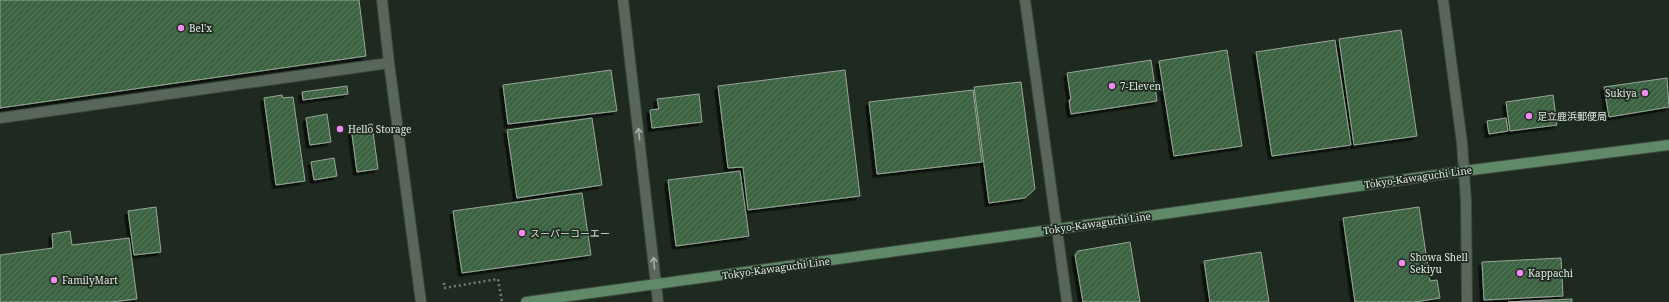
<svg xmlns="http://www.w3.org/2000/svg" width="1669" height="302" font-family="'Noto Serif','Noto Sans JP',serif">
	<defs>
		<pattern id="building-hatch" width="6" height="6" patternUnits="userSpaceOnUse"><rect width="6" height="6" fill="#3d6342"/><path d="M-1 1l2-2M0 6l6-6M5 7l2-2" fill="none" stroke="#597a5d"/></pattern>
		<filter id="shadow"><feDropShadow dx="-3.5" dy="3.5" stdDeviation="0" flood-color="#0009"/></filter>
	</defs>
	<rect width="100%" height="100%" fill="#1e2a20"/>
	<!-- building -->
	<path fill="url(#building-hatch)" stroke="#98a799" filter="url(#shadow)" d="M0,0H359L366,56L0,108Z
		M1401,30L1417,136L1354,145L1339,39Z
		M1335,40L1351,145L1272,156L1256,52Z
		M1227,50L1242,146L1174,156L1159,61Z
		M1151,60L1157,101L1071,114L1069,100H1071L1067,73Z
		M611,70L617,111L508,124L503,85Z
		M845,70L860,196L748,210L743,167L728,168L718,86Z
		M1667,78L1669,107L1609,117L1604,87Z
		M1021,82L1035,189L1025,198L989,203L974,87Z
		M347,86L348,94L303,100L302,92Z
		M973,90L982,162L877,174L869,102Z
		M699,94L702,122L652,128L650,110L659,109L657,99Z
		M282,95L283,98L293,97L305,181L276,185L264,98Z
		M1553,95L1557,125L1510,131L1506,102Z
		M327,114L331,142L310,145L306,118Z
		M592,118L602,185L517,198L507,130Z
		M1506,118L1508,131L1489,134L1487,121Z
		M372,124L378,169L357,172L351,127Z
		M334,158L337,176L314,180L311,162Z
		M740,171L749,236L676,246L668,180Z
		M582,193L591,255L462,273L453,211Z
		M156,207L161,252L134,255L128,211Z
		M1419,207L1430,281L1437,280L1440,298L1415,302H1355L1343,218Z
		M70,231L72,245L129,238L137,299L111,302H0V255L53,248L52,234Z
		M1130,242L1140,302H1083L1075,255L1078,251Z
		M1261,252L1269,302H1210L1204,261Z
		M1561,258L1563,296L1484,300L1482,262Z
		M1572,299V302H1508Z"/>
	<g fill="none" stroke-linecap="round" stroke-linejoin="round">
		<defs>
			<path id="street" d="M382,0L389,63L421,302
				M623,0L658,302
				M1025,0L1067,302
				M1443,0L1462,143L1466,201L1467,302
				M0,118L389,63"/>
			<path id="secondary" d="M526,302L1057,229L1464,171L1669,145"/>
		</defs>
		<!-- street casing -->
		<use href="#street" stroke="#3c473d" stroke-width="12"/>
		<!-- secondary casing -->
		<use href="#secondary" stroke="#3c473d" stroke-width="12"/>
		<!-- path -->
		<path stroke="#747f76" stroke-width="2.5" stroke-dasharray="2 3" stroke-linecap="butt" d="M444,283V288L498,279L502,302"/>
		<!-- street -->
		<use href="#street" stroke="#59675b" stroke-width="10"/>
		<!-- secondary -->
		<use href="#secondary" stroke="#608967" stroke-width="10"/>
	</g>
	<!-- one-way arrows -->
	<defs><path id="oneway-shaft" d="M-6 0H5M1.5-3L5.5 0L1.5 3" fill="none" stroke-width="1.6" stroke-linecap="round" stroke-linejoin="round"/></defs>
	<g stroke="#a4afa5">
		<use href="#oneway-shaft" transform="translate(639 134) rotate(-97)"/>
		<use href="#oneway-shaft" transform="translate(654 263) rotate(-95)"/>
	</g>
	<!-- markers -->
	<g fill="#f28af3" stroke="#1e2a20" stroke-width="1.5">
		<circle cx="181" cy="28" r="4"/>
		<circle cx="1112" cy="86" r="4"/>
		<circle cx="1645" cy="93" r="4"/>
		<circle cx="1529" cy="116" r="4"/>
		<circle cx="340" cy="129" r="4"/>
		<circle cx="522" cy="233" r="4"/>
		<circle cx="1402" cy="263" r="4"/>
		<circle cx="1520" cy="273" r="4"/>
		<circle cx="54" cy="280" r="4"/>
	</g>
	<g text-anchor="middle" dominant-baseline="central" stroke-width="3.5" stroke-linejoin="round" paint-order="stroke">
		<!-- poi labels -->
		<g font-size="10" fill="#e2eae2" stroke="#1e2a20" text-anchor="start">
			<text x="189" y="28">Bel'x</text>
			<text x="1120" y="86">7-Eleven</text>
			<text x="1637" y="93" text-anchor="end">Sukiya</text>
			<text x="1537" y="116">足立鹿浜郵便局</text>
			<text x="348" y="129">Hello Storage</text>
			<text x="530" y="233">スーパーコーエー</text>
			<text x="1410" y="257">Showa Shell<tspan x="1410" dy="12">Sekiyu</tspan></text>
			<text x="1528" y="273">Kappachi</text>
			<text x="62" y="280">FamilyMart</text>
		</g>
		<!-- street labels -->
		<g font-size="10" fill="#e2eae2" stroke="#1e2a20">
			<text transform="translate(1418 177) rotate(-8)">Tokyo-Kawaguchi Line</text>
			<text transform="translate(1097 223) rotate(-8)">Tokyo-Kawaguchi Line</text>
			<text transform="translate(776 268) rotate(-8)">Tokyo-Kawaguchi Line</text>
		</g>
	</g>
</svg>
